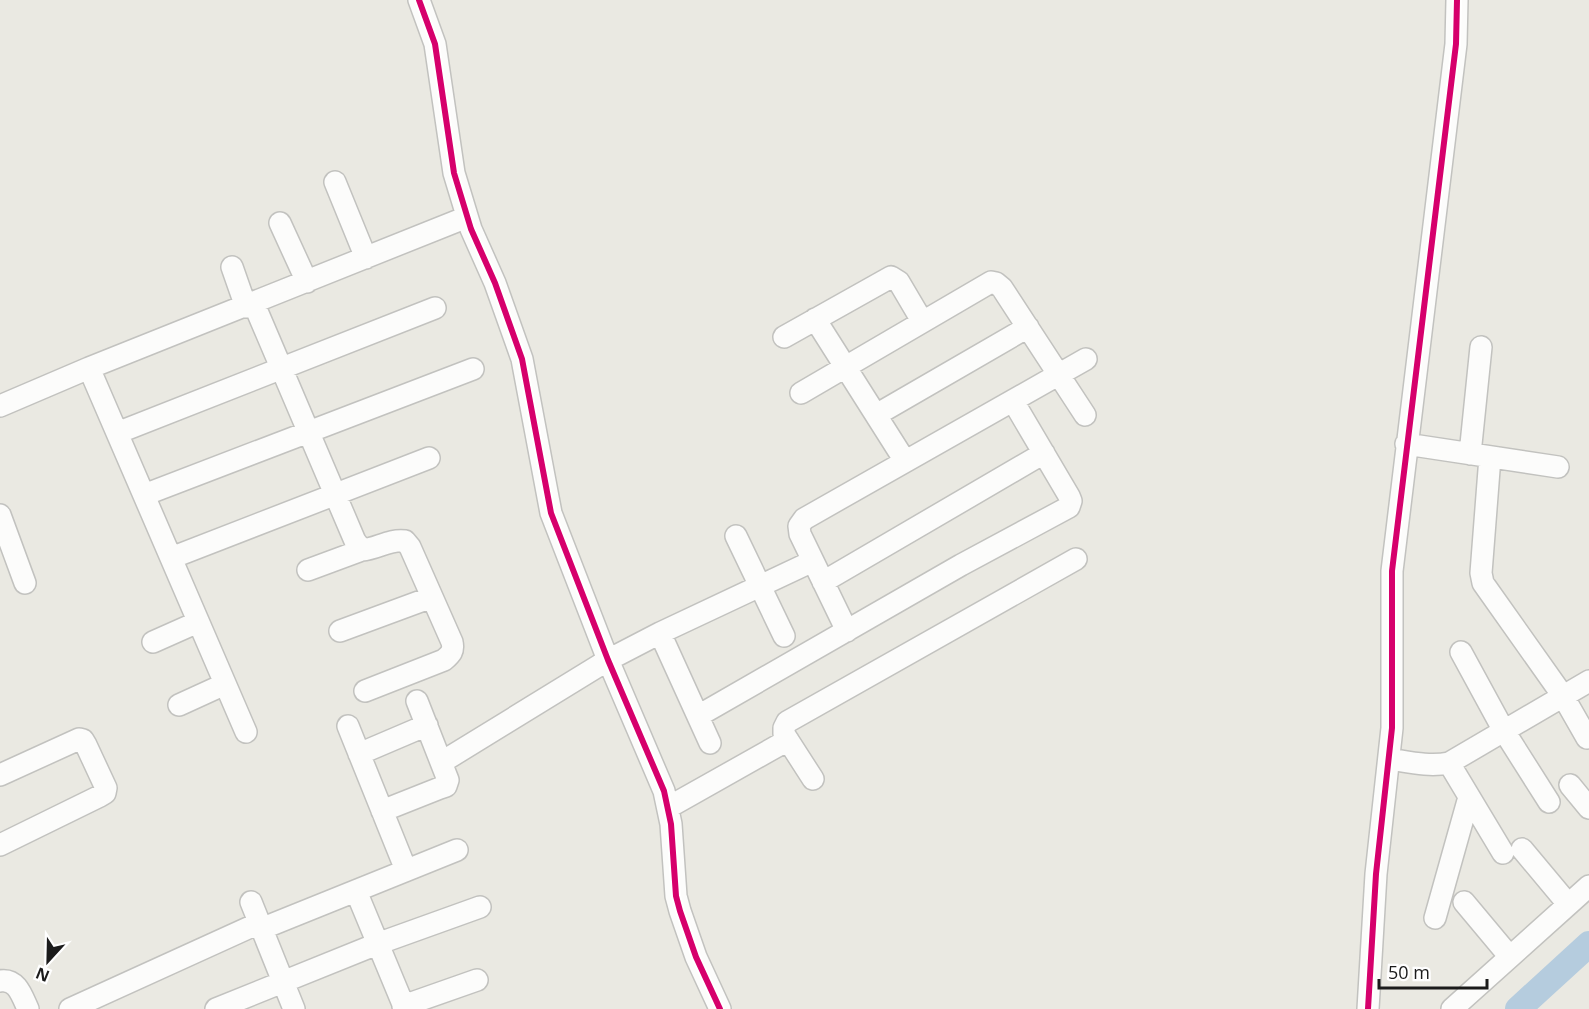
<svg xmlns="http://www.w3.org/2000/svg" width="1589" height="1009" font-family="'Open Sans',sans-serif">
	<rect width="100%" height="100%" fill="#eae9e2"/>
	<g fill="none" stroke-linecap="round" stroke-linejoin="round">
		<!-- river -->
		<path stroke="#b5ccde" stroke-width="26" d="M1518,1009L1589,944"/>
		<defs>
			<path id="minor" d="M419,0L435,44L454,173L471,229L495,283L522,359L551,513L608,660L664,791L671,824L676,896L680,911L696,957L720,1009
				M335,182L366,258
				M280,223L307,282
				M232,267L246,307
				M254,304L355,541L362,550C377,549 389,539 405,541L410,547L452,642C454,651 451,654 444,660L365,691
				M815,319L905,461
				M784,337L891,277L899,282L922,321
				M89,368L246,732
				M801,393L991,282L996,283L1002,288L1085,415
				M0,406L89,368L467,217
				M876,415L1028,327
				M117,433L435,308
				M1406,444L1558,467
				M1470,454L1481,347
				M1490,457L1481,573L1483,583L1563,696L1587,738
				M144,495L473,369
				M0,515L25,583
				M736,536L784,636
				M171,558L429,458
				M308,570L362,550
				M823,582L1044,453
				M340,631L432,597
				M847,631L800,534L799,526L804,519L1086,359
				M660,633L710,743
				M153,642L198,622
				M1461,652L1504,731L1549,802
				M179,705L225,684
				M698,716L961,565L1069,507L1071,501L1069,496L1013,401
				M348,726L406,870
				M359,754L427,725
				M1389,759C1409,762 1429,767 1449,763L1589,681
				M442,762L608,660L660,633L813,561
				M1449,763L1503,853
				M0,775L79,739L83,740L86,745L106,788L105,793L100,796L0,845
				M813,779L784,734V728L787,722L1076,559
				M1570,785L1589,808
				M669,807L788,740
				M382,811L440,788L446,786L448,780L417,701
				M1522,849L1568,904
				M356,891L405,1009
				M251,902L294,1009
				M1464,902L1510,957
				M1435,918L1469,797
				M261,929L457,850
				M0,981C17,978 22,996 28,1009
				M403,1006L477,980
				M70,1009L259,923
				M216,1009L377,944L480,907
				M1368,1009L1376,874L1392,728V571L1456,44L1457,0
				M1452,1009L1589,886"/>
		</defs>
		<!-- minor casing -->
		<use href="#minor" stroke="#c2c2bf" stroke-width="24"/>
		<!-- minor -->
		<use href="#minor" stroke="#fcfcfb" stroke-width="21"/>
		<defs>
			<path id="cycleway" d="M419,0L435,44L454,173L471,229L495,283L522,359L551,513L608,660L664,791L671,824L676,896L680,911L696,957L720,1009
				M1368,1009L1376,874L1392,728V571L1456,44L1457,0"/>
		</defs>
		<!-- cycleway casing -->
		<use href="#cycleway" stroke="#fff" stroke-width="10"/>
		<!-- cycleway -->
		<use href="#cycleway" stroke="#d6006c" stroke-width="6"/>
	</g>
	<!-- north arrow -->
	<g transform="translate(48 961) rotate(202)" stroke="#ffffff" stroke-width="4.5" paint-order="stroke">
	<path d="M0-4.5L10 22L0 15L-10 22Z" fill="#1b1b1b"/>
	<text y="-9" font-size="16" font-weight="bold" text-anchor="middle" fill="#1b1b1b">N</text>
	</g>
	<!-- scale -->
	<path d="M1379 979v9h108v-9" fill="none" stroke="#1b1b1b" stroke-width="3"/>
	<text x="1388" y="979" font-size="18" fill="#1b1b1b" stroke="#ffffff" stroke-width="4.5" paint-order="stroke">50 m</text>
</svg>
